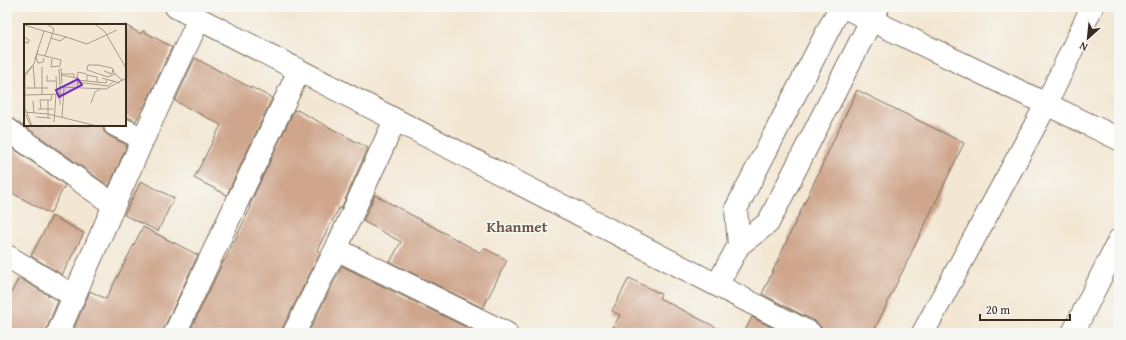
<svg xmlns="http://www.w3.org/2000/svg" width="1126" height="340" font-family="'Gentium Book Plus',serif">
	<rect width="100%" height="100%" fill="#f6f6f2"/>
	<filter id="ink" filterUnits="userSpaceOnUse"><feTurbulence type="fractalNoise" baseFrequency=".025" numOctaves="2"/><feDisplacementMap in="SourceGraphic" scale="8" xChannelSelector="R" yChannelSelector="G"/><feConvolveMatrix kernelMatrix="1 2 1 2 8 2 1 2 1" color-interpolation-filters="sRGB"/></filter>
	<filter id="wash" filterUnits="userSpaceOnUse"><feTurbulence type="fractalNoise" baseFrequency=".012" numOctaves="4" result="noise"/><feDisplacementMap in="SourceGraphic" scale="16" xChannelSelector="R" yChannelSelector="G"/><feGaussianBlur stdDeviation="0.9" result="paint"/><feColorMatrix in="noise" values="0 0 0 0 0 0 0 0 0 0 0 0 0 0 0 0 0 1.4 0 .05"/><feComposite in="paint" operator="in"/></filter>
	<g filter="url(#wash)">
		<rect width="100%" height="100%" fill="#f3e7d3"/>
		<g id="blocks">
			<!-- building -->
			<path fill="#cfa68c" d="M125,25L141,34L143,31L172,47L149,97L136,121L125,116Z
				M195,58L251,88V87L272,98L227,195L194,178L221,125L175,101Z
				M857,90L964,143L873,333H822L821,327L816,322L762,294Z
				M294,110L297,111V110L368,148L341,209L339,208L317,250L321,252L283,327L282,333H189L224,260H225L251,207L249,206Z
				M23,125H103L104,132L109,136L127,145L109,186Z
				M7,144L65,185L50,214L7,190Z
				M141,181L174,198L158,231L124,215Z
				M375,195L481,253L484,248L507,260L483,308L390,262L401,242L363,221Z
				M52,216L84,233L62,275L31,256Z
				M143,227L198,255L164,328L163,333H72L90,291L106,299Z
				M342,266L472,330L470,333H308Z
				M19,278L58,301L47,328L46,333H7V300Z
				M629,278L661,294L659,298L727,333H610L620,315L612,311Z
				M752,317L783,333H744Z"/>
		</g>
	</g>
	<g filter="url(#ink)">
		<use href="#blocks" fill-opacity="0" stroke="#7b6c5d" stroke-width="1"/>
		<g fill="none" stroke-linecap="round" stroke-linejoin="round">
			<defs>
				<path id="minor" d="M176,7L810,333
					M844,7L1119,139
					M115,125L143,139
					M7,129L114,205
					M739,245L736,209L840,7
					M336,249L506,333
					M7,256L74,296
					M717,285L739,245L768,223L878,7
					M58,333L143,139L199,19
					M175,333L299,71
					M294,333L336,249L395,120
					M923,333L1046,105L1092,7
					M1073,333L1119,240"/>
			</defs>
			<!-- minor casing -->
			<use href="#minor" stroke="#7b6c5d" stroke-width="24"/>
			<!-- minor -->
			<use href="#minor" stroke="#fff" stroke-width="22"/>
		</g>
	</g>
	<g text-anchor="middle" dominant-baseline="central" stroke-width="3.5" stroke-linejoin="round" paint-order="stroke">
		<!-- neighbourhood labels -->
		<g font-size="15" font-weight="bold" fill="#6f5544" stroke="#f6f6f2">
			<text x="517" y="226">Khanmet</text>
		</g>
	</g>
	<!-- overview -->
	<g transform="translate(24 24)">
		<rect width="102" height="102" fill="#f3e7d3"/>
		<path fill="none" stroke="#a99b8b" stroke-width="1" d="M71,0L81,8L102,44M0,1L20,7L11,35M20,7L42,13M0,13L5,16L4,19L0,18M27,14L36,17L42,13L63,20L93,6M13,30L21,32L30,5L23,0M21,32L37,36L36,42L27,43L28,35M12,33L14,39L19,38L20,34M9,41L11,64M18,43V70M37,44L38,60M35,45L36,63L82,65L102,54M80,47L88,50L89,45M37,50H50V53M91,50L88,44L74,41H64L63,46L84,53L91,50L99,57M0,51L8,42M23,51V57H32M37,51L53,54L54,63M32,52L33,70M53,54L54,48L63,50M78,54L96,59M53,56L82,59L83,56M63,57V51L73,53V58M53,58L84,62L90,57M2,64H24M36,64V81M1,71L41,70M24,76V94M9,77L10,89M67,79L71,68L76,65M14,85H29M17,85L16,76H27L28,70M0,88L24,90L73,102M1,90L7,102M12,93L27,94M38,94L40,64M30,98L32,70M8,102L1,84V52L10,40L14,26"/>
		<path fill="#7b2cbf" fill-opacity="0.15" stroke="#7b2cbf" stroke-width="2" d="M54,55L58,61L35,73L32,66Z"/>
		<rect width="102" height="102" fill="none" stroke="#3b2a1e" stroke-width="2"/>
	</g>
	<!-- margin -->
	<rect width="1126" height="340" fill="none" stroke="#f6f6f2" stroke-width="24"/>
	<!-- north arrow -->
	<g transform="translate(1088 38) rotate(207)" stroke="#f6f6f2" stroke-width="3" paint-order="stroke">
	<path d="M0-3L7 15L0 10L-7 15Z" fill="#3b2a1e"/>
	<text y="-6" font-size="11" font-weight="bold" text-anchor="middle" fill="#3b2a1e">N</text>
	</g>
	<!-- scale -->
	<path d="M980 314v6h90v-6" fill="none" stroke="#3b2a1e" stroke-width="2"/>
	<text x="986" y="314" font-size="12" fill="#3b2a1e" stroke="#f6f6f2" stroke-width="3" paint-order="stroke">20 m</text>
</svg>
